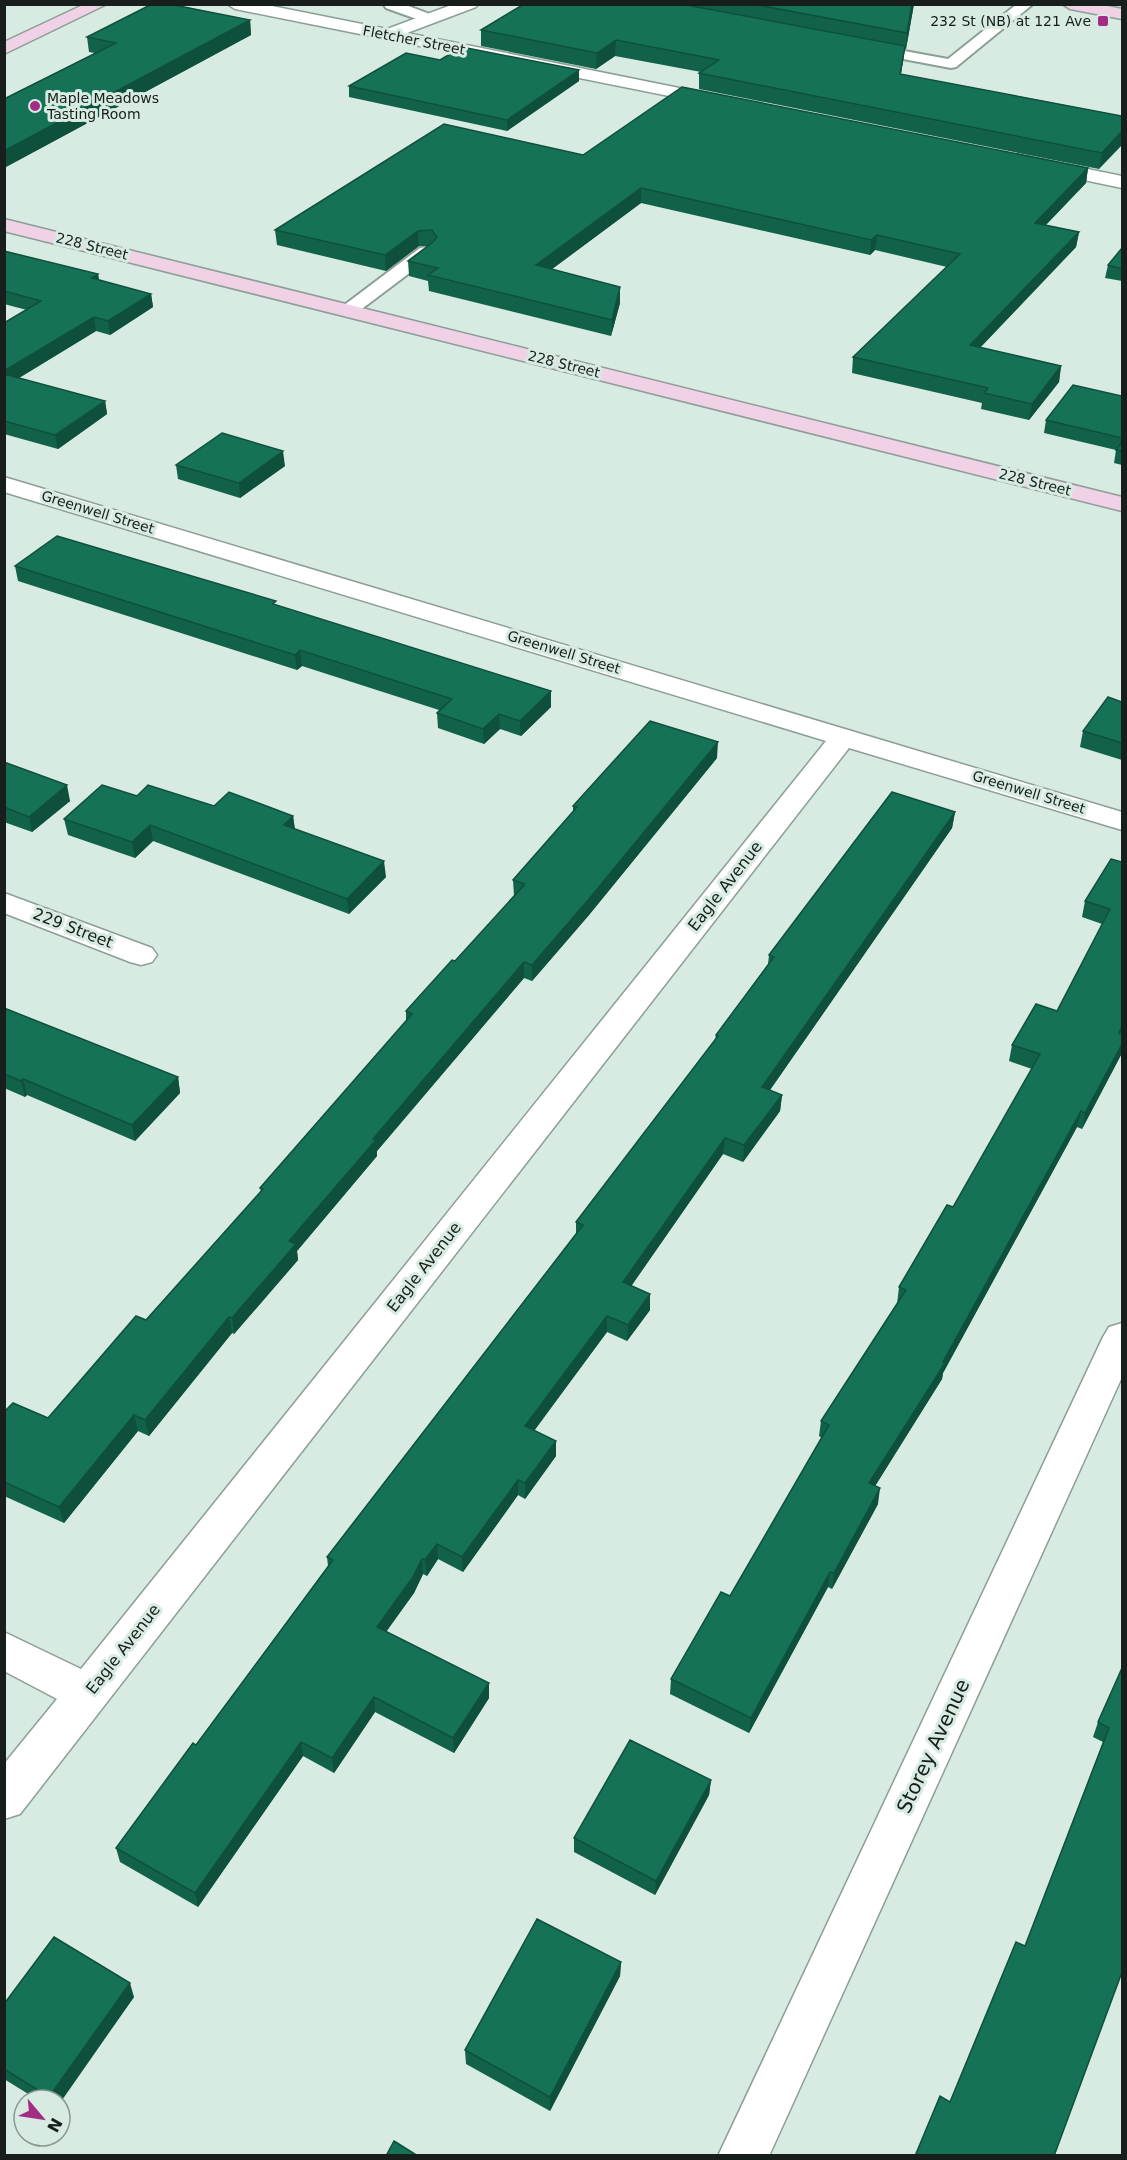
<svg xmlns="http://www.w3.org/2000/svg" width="1127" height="2160" font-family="'DejaVu Sans',sans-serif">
	<rect width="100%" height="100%" fill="#d7ebe2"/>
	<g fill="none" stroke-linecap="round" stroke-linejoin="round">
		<defs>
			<path id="lane" d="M403,4L435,16L437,19L430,23L425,22L386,8L384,5Z
				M1017,4H1033L956,67L951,68L866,52L859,48L866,44L948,59Z
				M426,247L432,248L435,252L432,256L355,314H343L340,310L343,306L420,248Z"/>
			<path id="street" d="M227,4H262L387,29L454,4H478L476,7L407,33L719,96L725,97L728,101L725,105L719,106L235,9Z
				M1043,160L1122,176V188L1036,170L1034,166L1036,162Z
				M4,477L1122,812V830L849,748L20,1814L4,1819V1764L57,1699L4,1671V1632L81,1669L826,741L4,492Z
				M4,893L152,948L157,955L152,962L141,965L130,962L4,913Z
				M1122,1323V1377L769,2156H718L1103,1337L1109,1327Z"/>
			<path id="secondary" d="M85,4H107L4,54V42Z
				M1062,4H1098L1122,9V19L1070,9Z
				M4,219L1122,497V511L4,231Z"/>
		</defs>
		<!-- lane casing -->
		<use href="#lane" stroke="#8c9e96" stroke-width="4"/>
		<!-- street casing -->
		<use href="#street" stroke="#8c9e96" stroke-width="3"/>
		<!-- secondary casing -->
		<use href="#secondary" stroke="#8c9e96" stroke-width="3"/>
		<!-- lane -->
		<use href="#lane" fill="#fff" fill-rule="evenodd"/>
		<!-- street -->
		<use href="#street" fill="#fff" fill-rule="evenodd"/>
		<!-- secondary -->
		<use href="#secondary" fill="#f0d1e6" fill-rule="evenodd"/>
	</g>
	<!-- wall -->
	<path fill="#12624a" d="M524,4H914L906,49H905L901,74L1122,116L1099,169L699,89V73L701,72L615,56L596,69L481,46V30Z
		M250,20L251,35L4,168V99L95,53L89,52L87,37Z
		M579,81L507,131L349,97V86Z
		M583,155L1088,168L1086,183L1046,225L1079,232L1076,247L980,348L1061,366L1059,382L1029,420L981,409L982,403L852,373L853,357L947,267L875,250L870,255L641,203L552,269L620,287V303L611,336L429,291L428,281L409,276L408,261L428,246H419L386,271L277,245L275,230Z
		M1122,248V281L1105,278L1108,265Z
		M4,251L98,274L99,280L151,294L153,307L110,335L96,331L19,378L105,401L107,414L58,449L4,434V323L27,310L4,304Z
		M1122,396V465L1114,463L1116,450L1044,433L1046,420Z
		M176,465L285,466L240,498L178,479Z
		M15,566L277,605L551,707L521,736L500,729L484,744L438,728L437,713L439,710L302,666L297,670L18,581Z
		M1122,702V760L1080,747L1083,731Z
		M717,758L589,915L532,981L524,978L377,1151V1156L297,1251L298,1260L234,1334L232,1333L149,1436L138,1431L64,1523L4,1496V1412L48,1418L146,1320L261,1192L260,1188L406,1021V1011L455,961L514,896L513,880L573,812V806Z
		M4,762L70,801L32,832L4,822Z
		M137,796L293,816L295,829L386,877L349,914L153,841L135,858L68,835L64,819Z
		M955,812L952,828L770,1090L782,1095L780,1111L743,1162L723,1154L631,1286L650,1310L627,1341L607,1332L534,1430L556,1456L525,1499L518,1495L463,1572L438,1559L427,1576L423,1574L414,1593L386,1631L489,1698L454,1753L375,1712L334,1773L303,1756L198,1907L120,1862L116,1848L196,1745L328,1566L327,1557L576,1234V1222L715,1040L716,1035L768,964L769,955Z
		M1122,862V1053L1082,1129L1077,1127L943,1373L942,1379L875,1486L878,1504L832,1589L828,1587L749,1733L670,1694L671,1679L730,1596L822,1438L819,1436L821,1421L897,1304L899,1287L953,1207L1032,1069L1009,1061L1012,1045L1057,1011L1102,924L1082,917L1085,901Z
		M4,1008L178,1077L180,1093L135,1141L27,1095L25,1097L4,1088Z
		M1122,1668L1054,2156L950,2102L1025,1946L1103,1742L1093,1737L1098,1722Z
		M711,1780L709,1795L655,1895L574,1852V1838Z
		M621,1962L620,1976L550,2111L466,2064L465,2050Z
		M134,1997L60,2100H38L4,2079V2004Z"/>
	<!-- shaded-wall -->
	<path fill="#0f503c" d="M912,4H914L906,49L907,33Z
		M250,20L251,35L4,168V151Z
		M616,40L615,56L596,69L597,53Z
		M905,46L903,61L898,90L900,74Z
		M579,70V81L507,131V120Z
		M1122,131V145L1099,169L1102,153Z
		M1088,168L1086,183L1033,238L1035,223Z
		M641,188V203L536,281V265Z
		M418,231L419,246L386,271L385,255Z
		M1079,232L1076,247L967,361L970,345Z
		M877,235L875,250L870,255L871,240Z
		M98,274L100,287L92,278Z
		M620,287V303L611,336L612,320Z
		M151,294L153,307L110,335L108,321Z
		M94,317L96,331L4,387V371Z
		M1061,366L1059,382L1029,420L1032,404Z
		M105,401L107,414L58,449L55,435Z
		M283,451L285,466L240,498L239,483Z
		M300,650L302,666L297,670L295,655Z
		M551,691V707L521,736L520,721Z
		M499,714L500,729L484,744L483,729Z
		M718,742L717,758L589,915L532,981V965Z
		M67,785L70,801L32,832L29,817Z
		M955,812L952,828L761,1103L762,1087Z
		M293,816L295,832L284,825Z
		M150,825L153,841L135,858L132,842Z
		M384,861L386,877L349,914L347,899Z
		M524,962V978L377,1151V1156L297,1251L298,1260L234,1334L232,1318L289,1241L373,1139Z
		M1122,1044V1053L1082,1129L1085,1113Z
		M178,1077L180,1093L135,1141L132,1125Z
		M23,1079L27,1095L25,1097L21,1081Z
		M782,1095L780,1111L743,1162L744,1145Z
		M1081,1111L1077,1127L943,1373L942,1379L867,1499L869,1483L943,1362Z
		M725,1138L723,1154L623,1298V1282Z
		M650,1294V1310L627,1341L628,1325Z
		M607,1316V1332L526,1442L525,1426Z
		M229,1317L232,1333L149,1436L145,1420Z
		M134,1415L138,1431L64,1523L59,1507Z
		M556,1441V1456L525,1499V1483Z
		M518,1480V1495L463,1572L462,1557Z
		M880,1488L878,1504L832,1589L834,1573Z
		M437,1544L438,1559L427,1576L425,1560Z
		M422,1559L423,1574L414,1593L379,1642L377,1627Z
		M830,1572L828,1587L749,1733L751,1718Z
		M489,1683V1698L454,1753L453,1738Z
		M374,1697L375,1712L334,1773L332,1758Z
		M301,1742L303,1756L198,1907L195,1893Z
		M711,1780L709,1795L655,1895L656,1881Z
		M621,1962L620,1976L550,2111V2097Z
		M130,1983L134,1997L60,2103V2100H51L49,2097Z"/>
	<!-- building -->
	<path fill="#157256" stroke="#0f503c" stroke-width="1.5" d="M152,4H169L250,20L4,151V99L116,43L87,37Z
		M524,4H681L905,46L900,74L1122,116V131L1102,153L699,73L719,60L616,40L597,53L481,30Z
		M752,4H912L907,33Z
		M462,47L579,70L507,120L349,86L406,53L440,60Z
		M682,87L1088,168L1035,223L1079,232L970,345L1061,366L1032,404L984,393L988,388L853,357L960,254L877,235L871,240L641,188L536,265L620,287L612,320L428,275L438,268L408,261L433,242L437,237L432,230L418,231L385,255L275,230L444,124L583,155Z
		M1122,248V269L1108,265Z
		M4,251L98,274L92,278L151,294L108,321L94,317L4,371V323L41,301L4,291Z
		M4,374L105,401L55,435L4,421Z
		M1073,385L1122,396V438L1046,420Z
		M222,433L283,451L239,483L176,465Z
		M1122,442V451L1116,450Z
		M57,536L276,601L273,604L551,691L520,721L499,714L483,729L437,713L452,699L300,650L295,655L15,566Z
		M1108,697L1122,702V743L1083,731Z
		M650,721L718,742L589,899L532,965L524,962L373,1139L376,1140L289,1241L296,1244L232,1318L229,1317L145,1420L134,1415L59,1507L4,1482V1412L13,1403L48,1418L136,1316L146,1320L263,1189L260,1188L412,1014L406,1011L452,960L455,961L525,884L513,880L577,807L573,806Z
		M4,762L67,785L29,817L4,807Z
		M102,785L137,796L148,785L214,806L229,792L293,816L284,825L384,861L347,899L150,825L132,842L64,819Z
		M892,792L955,812L762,1087L782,1095L744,1145L725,1138L623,1282L650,1294L628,1325L607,1316L525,1426L556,1441L525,1483L518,1480L462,1557L437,1544L425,1560L422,1559L413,1577L377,1627L489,1683L453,1738L374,1697L332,1758L301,1742L195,1893L116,1848L193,1743L196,1745L333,1560L327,1557L583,1225L576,1222L718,1036L716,1035L774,957L769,955Z
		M1111,859L1122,862V1026L1119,1033L1122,1034V1044L1085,1113L1081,1111L943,1362L945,1363L869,1483L880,1488L834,1573L830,1572L751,1718L671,1679L721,1592L730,1596L829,1425L821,1421L906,1290L899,1287L947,1205L953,1207L1040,1054L1012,1045L1036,1004L1057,1011L1110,909L1085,901Z
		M4,1008L178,1077L132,1125L23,1079L21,1081L4,1074Z
		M1122,1668V1972L1054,2156H915L940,2096L950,2102L1016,1942L1025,1946L1109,1728L1098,1722Z
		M630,1740L711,1780L656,1881L574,1838Z
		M537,1919L621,1962L550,2097L465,2050Z
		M54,1937L130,1983L49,2097L4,2069V2004Z
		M394,2141L418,2156H386Z"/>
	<!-- markers -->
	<g fill="#a32d85" stroke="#d7ebe2" stroke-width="2">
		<rect x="1097" y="15" width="12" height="12" rx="3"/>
		<circle cx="35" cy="106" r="6"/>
	</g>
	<g text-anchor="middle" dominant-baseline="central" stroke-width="6" stroke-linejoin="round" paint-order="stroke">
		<!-- far-poi labels -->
		<g font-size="14" fill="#171e1b" stroke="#d7ebe2" text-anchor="end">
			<text x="1091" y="21">232 St (NB) at 121 Ave</text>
			<text x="47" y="98" text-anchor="start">Maple Meadows<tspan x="47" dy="16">Tasting Room</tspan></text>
		</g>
		<!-- far-street labels -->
		<g font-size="14" fill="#171e1b" stroke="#d7ebe2">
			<text transform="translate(414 40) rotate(11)">Fletcher Street</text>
			<text transform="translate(92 246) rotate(14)">228 Street</text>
			<text transform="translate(564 364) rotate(14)">228 Street</text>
			<text transform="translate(1035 482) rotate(14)">228 Street</text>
			<text transform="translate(98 512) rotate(17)">Greenwell Street</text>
			<text transform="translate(564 652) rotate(17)">Greenwell Street</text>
			<text transform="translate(1029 792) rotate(17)">Greenwell Street</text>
		</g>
		<!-- street labels -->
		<g font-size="16" fill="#171e1b" stroke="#d7ebe2">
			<text transform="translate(725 886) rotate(-52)">Eagle Avenue</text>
			<text transform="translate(73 928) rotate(21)">229 Street</text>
			<text transform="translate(424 1267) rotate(-52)">Eagle Avenue</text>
			<text transform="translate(123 1649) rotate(-52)">Eagle Avenue</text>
		</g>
		<!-- near-street labels -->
		<g font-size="20" fill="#171e1b" stroke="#d7ebe2">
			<text transform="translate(933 1746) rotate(-65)">Storey Avenue</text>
		</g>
	</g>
	<!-- border -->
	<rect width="1127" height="2160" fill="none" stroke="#171e1b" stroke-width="12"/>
	<!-- north arrow -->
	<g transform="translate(42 2118) rotate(119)"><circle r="28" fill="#d7ebe2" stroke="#8a9992" stroke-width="1.5"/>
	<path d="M0-4.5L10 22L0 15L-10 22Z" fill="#a32d85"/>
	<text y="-9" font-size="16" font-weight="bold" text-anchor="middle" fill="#171e1b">N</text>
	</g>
</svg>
